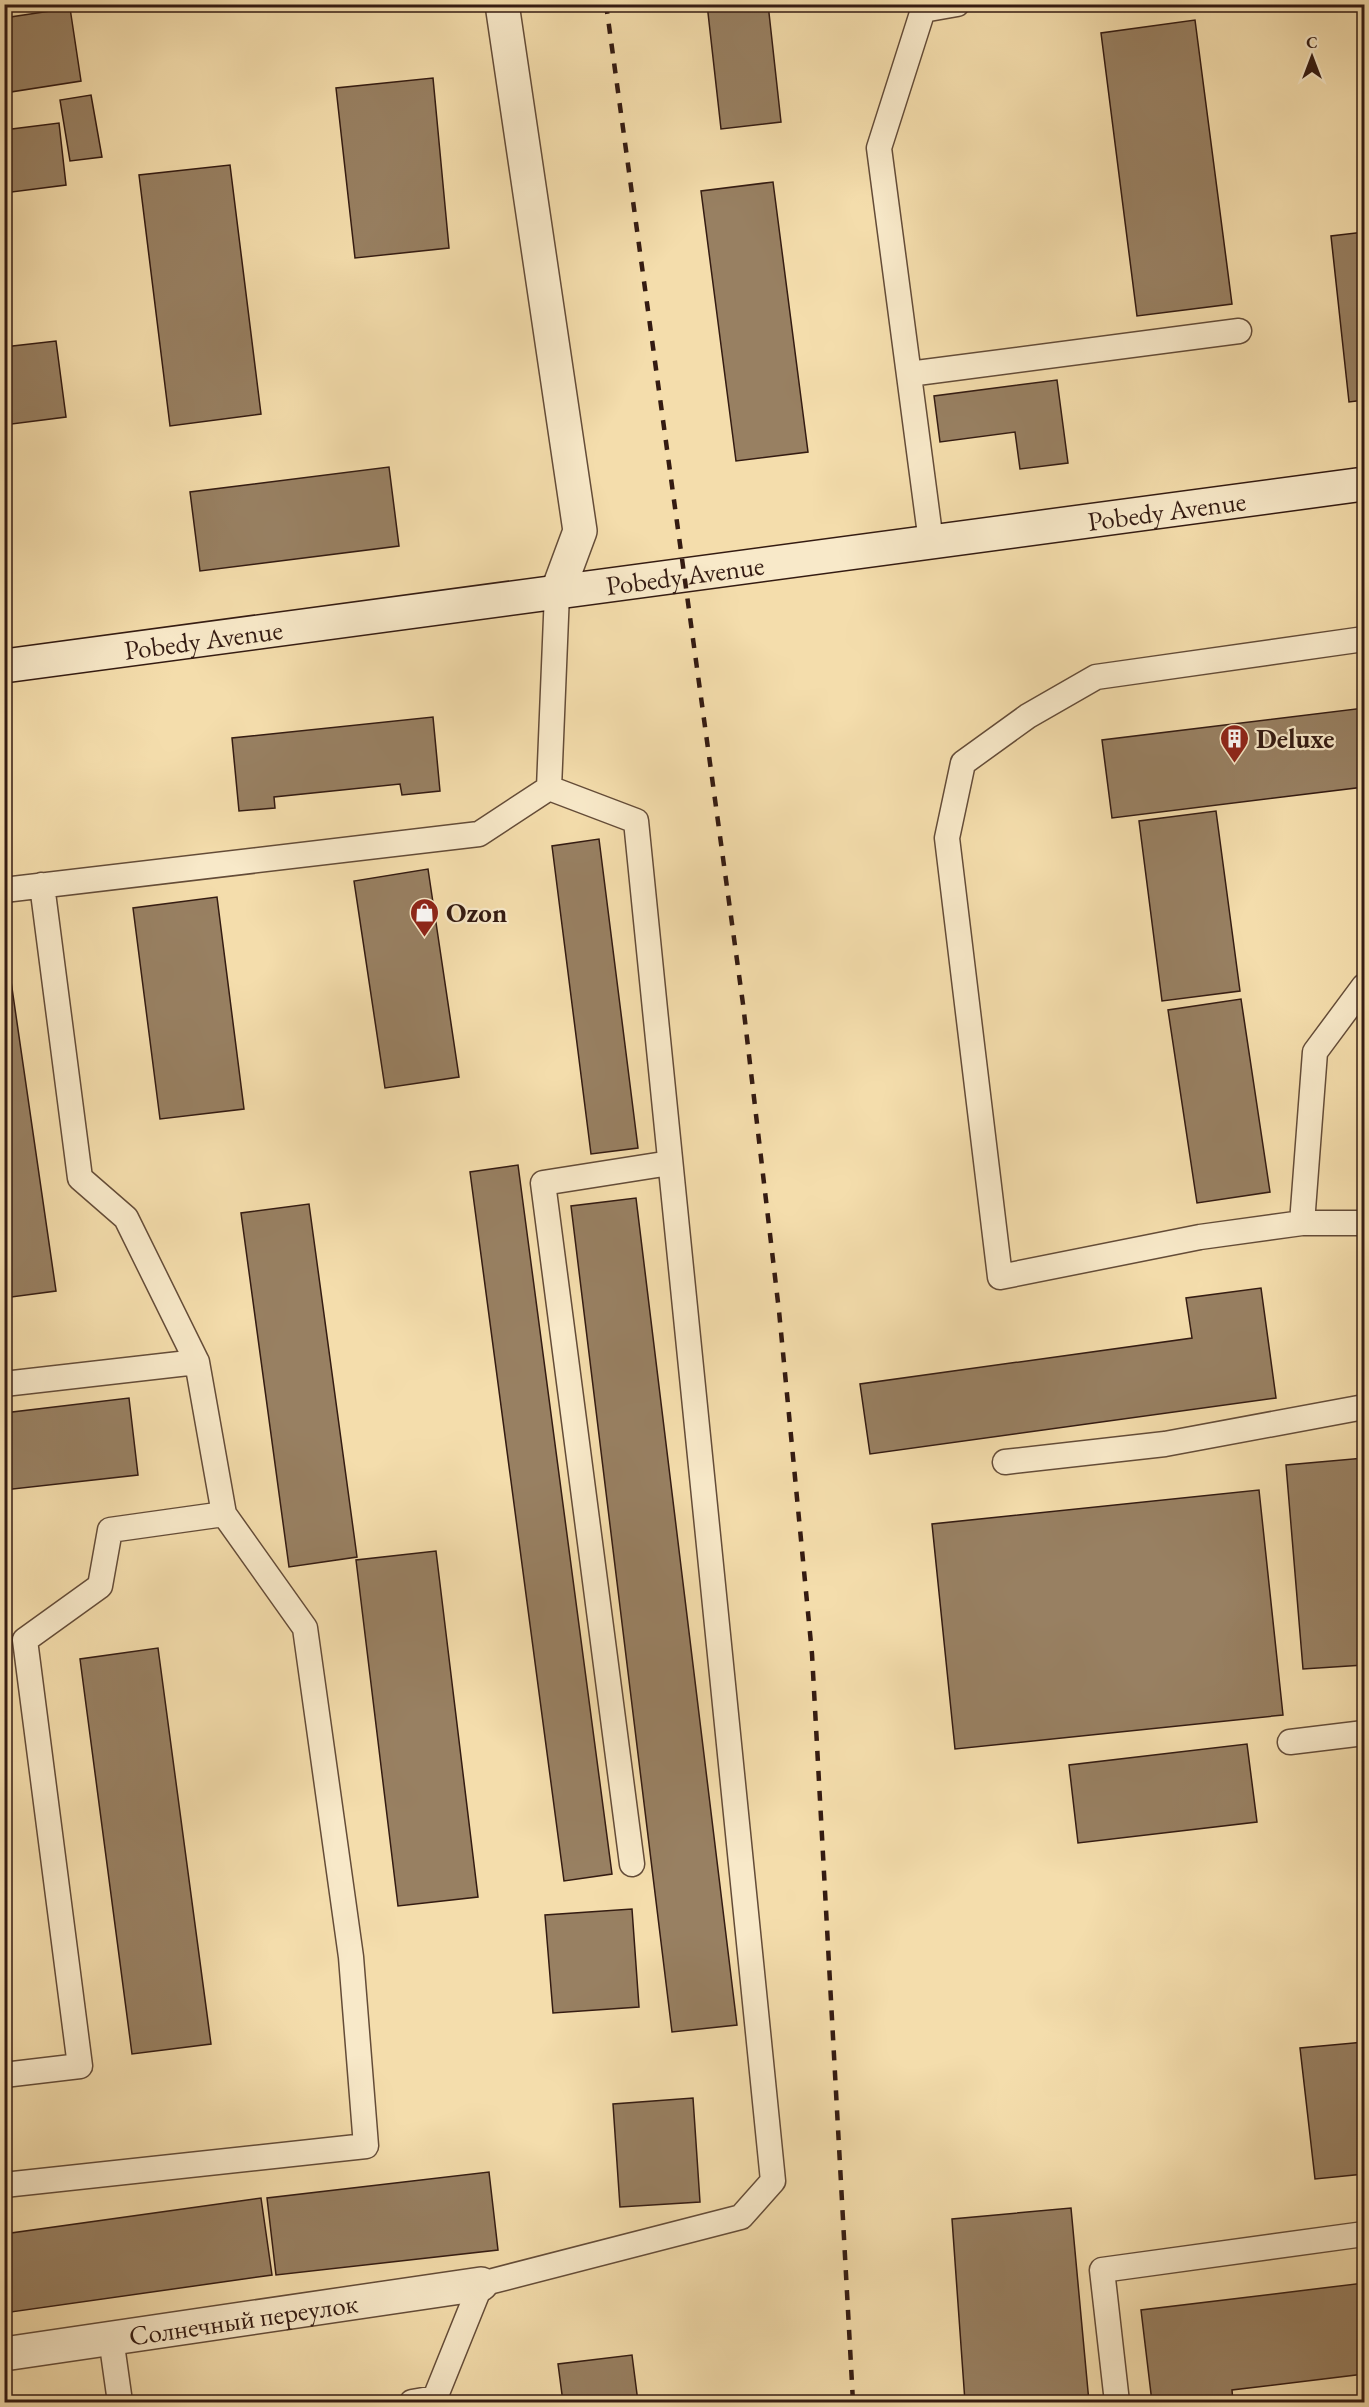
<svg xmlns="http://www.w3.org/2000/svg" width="1369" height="2407" font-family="'EB Garamond',serif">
	<rect width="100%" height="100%" fill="#f4ddac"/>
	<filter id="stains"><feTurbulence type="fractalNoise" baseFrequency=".00333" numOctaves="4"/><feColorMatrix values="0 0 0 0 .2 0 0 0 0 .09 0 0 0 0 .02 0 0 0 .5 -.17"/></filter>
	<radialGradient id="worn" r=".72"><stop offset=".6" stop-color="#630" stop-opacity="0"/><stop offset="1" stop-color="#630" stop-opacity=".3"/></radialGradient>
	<!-- building -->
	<path fill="#988062" stroke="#341b12" stroke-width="1.5" d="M707,4H768L781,122L721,129Z
		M70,8L81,81L4,93V18Z
		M1195,20L1232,304L1137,316L1101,33Z
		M433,78L449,248L355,258L336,88Z
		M91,95L102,157L70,161L60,100Z
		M59,123L66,185L4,193V130Z
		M230,165L261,414L170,426L139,175Z
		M773,182L808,452L736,461L701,191Z
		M1364,232V400L1349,402L1331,236Z
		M56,341L66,417L4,425V347Z
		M1057,380L1068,463L1020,469L1015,432L940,442L934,396Z
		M389,467L399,546L200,571L190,492Z
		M1364,708V787L1112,818L1102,740Z
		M433,717L440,791L402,795L400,784L274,797L275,808L239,811L232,738Z
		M1216,811L1240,991L1162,1001L1139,821Z
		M599,839L638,1148L591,1154L552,846Z
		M428,869L459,1077L385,1088L354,881Z
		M217,897L244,1109L160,1119L133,908Z
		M4,933L56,1291L4,1298Z
		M1241,999L1270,1192L1197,1203L1168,1010Z
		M1364,1064V1190L1358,1065Z
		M518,1165L612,1874L564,1881L470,1172Z
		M636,1198L737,2025L672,2032L571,1206Z
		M309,1204L357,1557L289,1567L241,1213Z
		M1261,1288L1276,1398L870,1454L860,1384L1192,1338L1186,1298Z
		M129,1398L138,1475L4,1490V1413Z
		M1364,1458V1665L1303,1669L1286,1465Z
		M1259,1490L1283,1715L955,1749L932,1524Z
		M436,1551L478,1897L398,1906L356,1560Z
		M158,1648L211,2044L132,2054L80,1659Z
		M1247,1744L1257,1822L1078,1843L1069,1765Z
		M632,1909L639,2007L553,2013L545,1915Z
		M1364,2042V2174L1315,2179L1300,2048Z
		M693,2098L700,2202L620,2207L613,2104Z
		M489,2172L498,2250L276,2275L267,2198Z
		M261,2198L272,2275L4,2313V2234Z
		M1071,2208L1089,2402H965L952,2219Z
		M1364,2283V2374L1232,2390L1233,2402H1152L1141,2310Z
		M632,2355L638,2402H563L558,2364Z"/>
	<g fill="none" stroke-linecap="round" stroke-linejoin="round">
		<defs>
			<path id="lane" d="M909,374L1239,331
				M931,542L879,148L923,10L957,4
				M4,890L479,834L549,788
				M1364,986L1315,1052L1302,1223H1364
				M1302,1223L1200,1237L1000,1277L947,838L963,763L1028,716L1096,677L1364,639
				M4,1384L197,1362
				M1005,1462L1165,1444L1364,1407
				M1290,1742L1364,1733
				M632,1864L543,1183L670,1163
				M4,2075L80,2066L25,1640L100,1586L110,1530L224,1514L197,1362L126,1218L80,1178L42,885
				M4,2185L366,2146L351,1957L305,1628L224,1514
				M111,2338L120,2402
				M412,2402L435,2398L481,2284L741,2217L773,2181L636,821L549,788L557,593
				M1117,2402L1102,2270L1364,2234"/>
			<g id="street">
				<path d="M502,4L580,531L557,593"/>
				<path id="s1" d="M4,2354L481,2284"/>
			</g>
			<g id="secondary">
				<path id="s2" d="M4,666L1364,484"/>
			</g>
		</defs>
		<!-- lane casing -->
		<use href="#lane" stroke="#644c38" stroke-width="27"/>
		<!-- street casing -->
		<use href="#street" stroke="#644c38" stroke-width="36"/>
		<!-- secondary casing -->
		<use href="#secondary" stroke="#341b12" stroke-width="36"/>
		<!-- lane -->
		<use href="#lane" stroke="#f8e9c9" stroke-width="24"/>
		<!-- street -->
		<use href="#street" stroke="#f8e9c9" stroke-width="33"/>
		<!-- secondary -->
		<use href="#secondary" stroke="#f8e9c9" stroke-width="33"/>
		<!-- rail -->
		<path stroke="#341b12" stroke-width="4.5" stroke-dasharray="10 10" stroke-linecap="butt" d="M606,4L743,1004L779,1311L812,1654L853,2402"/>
	</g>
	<!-- icons -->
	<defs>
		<symbol id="building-pin" viewBox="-11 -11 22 30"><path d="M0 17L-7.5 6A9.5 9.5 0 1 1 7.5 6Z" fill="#8f2418" stroke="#f8e9c9"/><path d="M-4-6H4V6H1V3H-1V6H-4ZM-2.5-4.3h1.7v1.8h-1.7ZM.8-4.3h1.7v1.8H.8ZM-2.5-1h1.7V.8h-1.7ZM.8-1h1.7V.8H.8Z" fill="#fff"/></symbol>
		<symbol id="shop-pin" viewBox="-11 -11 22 30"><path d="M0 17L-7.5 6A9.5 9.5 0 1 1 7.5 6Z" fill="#8f2418" stroke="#f8e9c9"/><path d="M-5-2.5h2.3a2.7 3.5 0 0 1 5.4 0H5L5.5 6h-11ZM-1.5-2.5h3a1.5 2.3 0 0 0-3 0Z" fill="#fff"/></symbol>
	</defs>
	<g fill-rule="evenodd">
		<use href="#building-pin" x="1218" y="722" width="33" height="45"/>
		<use href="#shop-pin" x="408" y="896" width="33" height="45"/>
	</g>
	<g text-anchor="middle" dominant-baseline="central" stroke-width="4.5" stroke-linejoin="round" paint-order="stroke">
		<!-- street labels -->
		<g font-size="27" fill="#341b12" stroke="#f8e9c9">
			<text stroke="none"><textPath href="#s2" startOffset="1173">Pobedy Avenue</textPath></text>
			<text stroke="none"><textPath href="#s2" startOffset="687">Pobedy Avenue</textPath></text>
			<text stroke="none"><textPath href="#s2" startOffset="201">Pobedy Avenue</textPath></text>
			<text stroke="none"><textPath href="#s1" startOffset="242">Солнечный переулок</textPath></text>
		</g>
		<!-- poi labels -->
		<g font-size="27" font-weight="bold" fill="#341b12" stroke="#f8e9c9" text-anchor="start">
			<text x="1256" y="738">Deluxe</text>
			<text x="446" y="912">Ozon</text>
		</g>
	</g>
	<!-- margin -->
	<rect width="1369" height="2407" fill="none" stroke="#f4ddac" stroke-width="24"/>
	<rect x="6" y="6" width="1357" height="2395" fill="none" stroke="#341b12" stroke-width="3"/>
	<rect x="12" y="12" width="1345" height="2383" fill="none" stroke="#341b12" stroke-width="1.5"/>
	<!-- north arrow -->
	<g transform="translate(1312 57)" stroke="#f8e9c9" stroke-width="4.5" paint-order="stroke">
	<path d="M0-4.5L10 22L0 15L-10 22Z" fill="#341b12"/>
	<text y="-9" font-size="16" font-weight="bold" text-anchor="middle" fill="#341b12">С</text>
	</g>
	<rect width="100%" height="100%" filter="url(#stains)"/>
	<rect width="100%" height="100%" fill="url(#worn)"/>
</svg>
